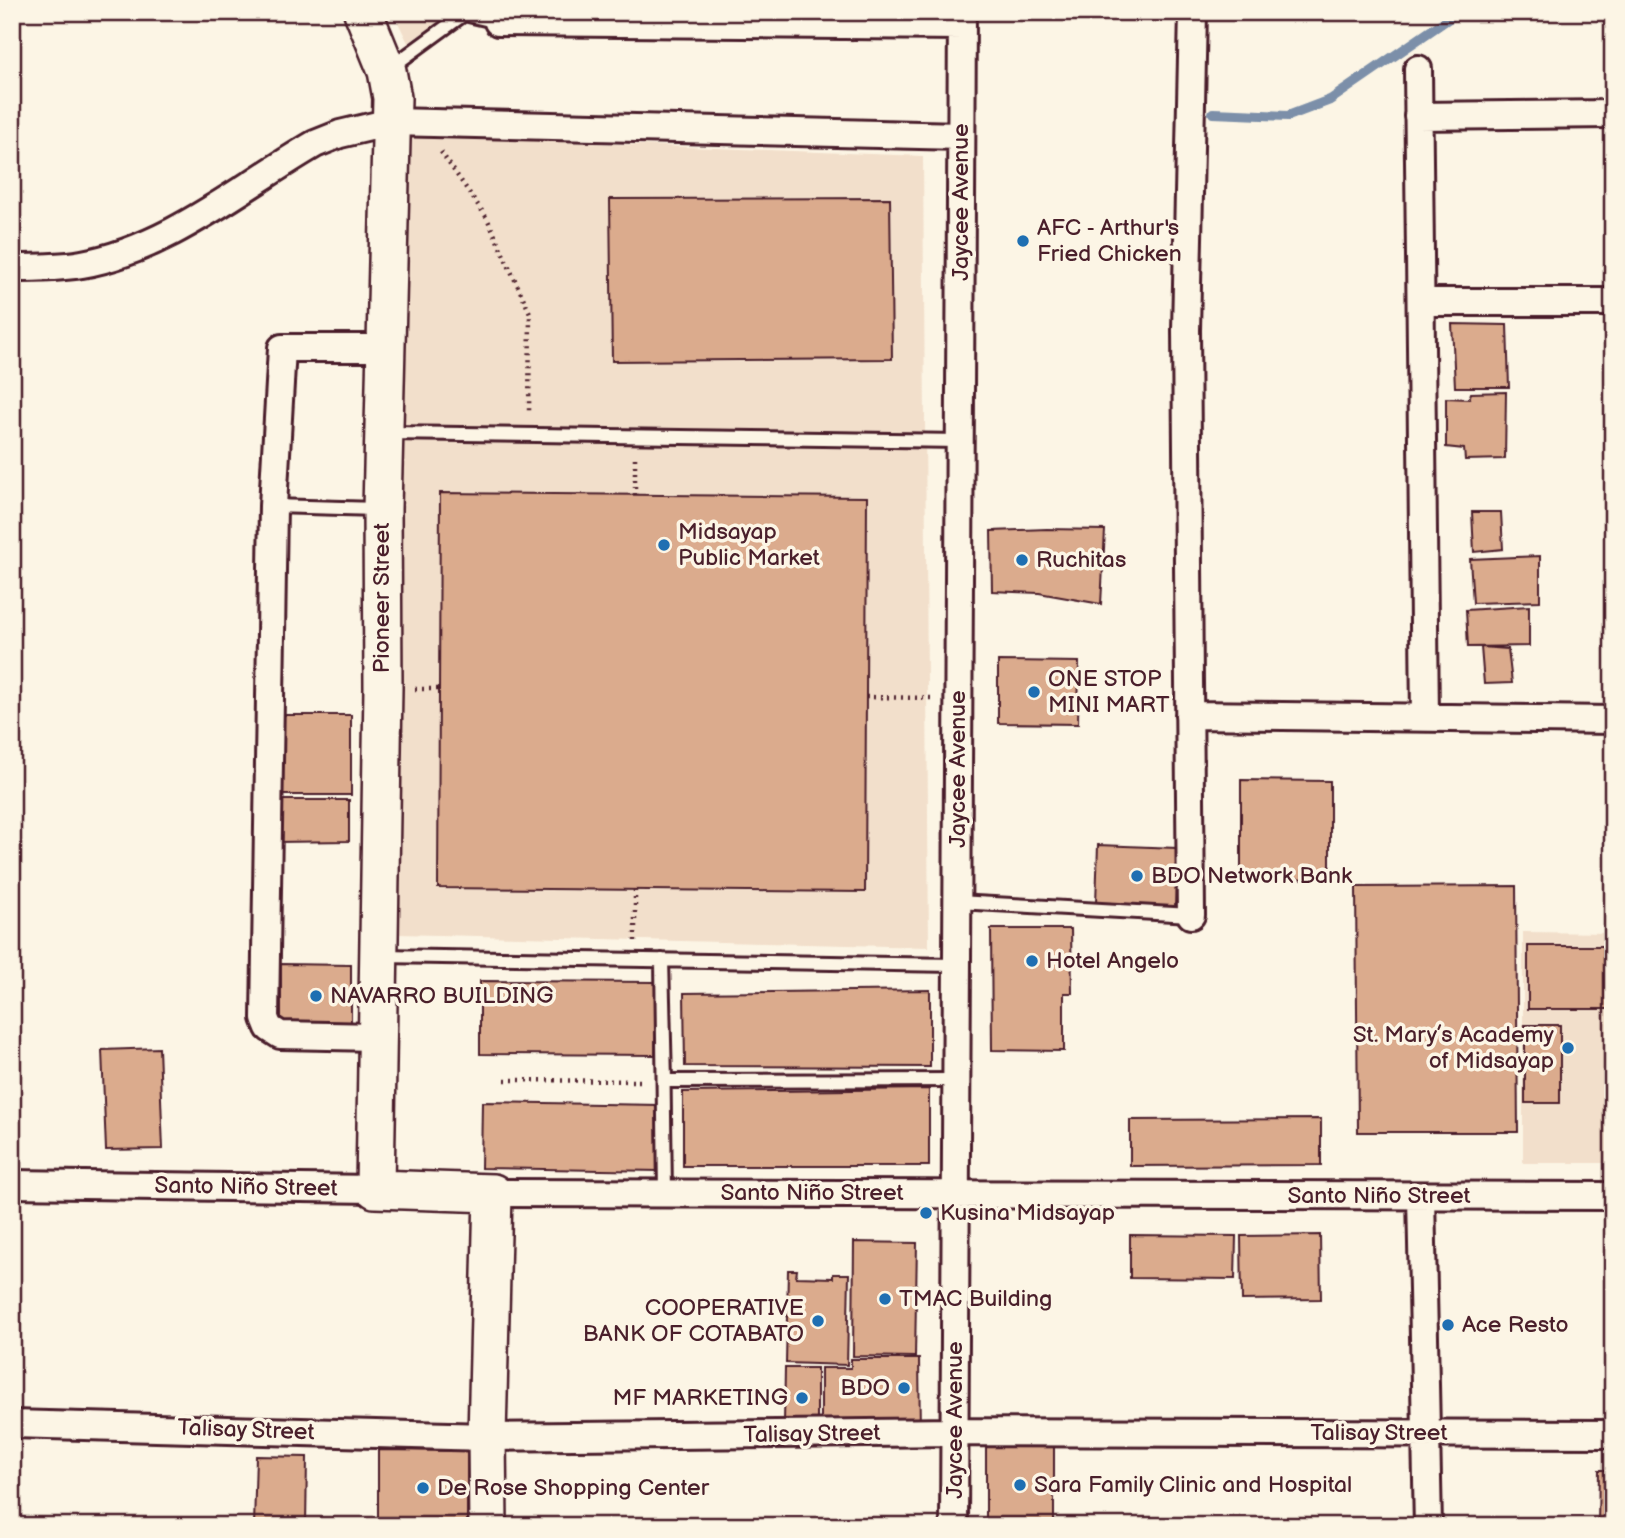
<svg xmlns="http://www.w3.org/2000/svg" width="1625" height="1538" font-family="'Balsamiq Sans',sans-serif">
	<rect width="100%" height="100%" fill="#fcf5e5"/>
	<filter id="ink" filterUnits="userSpaceOnUse"><feTurbulence type="fractalNoise" baseFrequency=".0143" numOctaves="2"/><feDisplacementMap in="SourceGraphic" scale="14" xChannelSelector="R" yChannelSelector="G"/><feConvolveMatrix kernelMatrix="1 2 1 2 8 2 1 2 1" color-interpolation-filters="sRGB"/></filter>
	<g filter="url(#ink)">
		<!-- built -->
		<path fill="#f2dfcb" d="M393,12H453L408,43Z
			M407,136L923,156L929,947L398,934Z
			M1523,932L1613,933V1163H1523Z"/>
		<g fill="none" stroke-linecap="round" stroke-linejoin="round">
			<!-- stream -->
			<path stroke="#7b8fa9" stroke-width="10" d="M1213,113L1288,116L1330,100L1458,12"/>
		</g>
		<!-- building -->
		<path fill="#dbab8d" stroke="#4a1f2b" stroke-width="2" d="M890,198L892,359L612,361L610,199Z
			M1452,324L1507,325L1509,387H1455Z
			M1506,392L1505,459L1465,460L1464,449L1446,447V398L1469,399L1471,393Z
			M440,493L867,497L865,892L438,888Z
			M1472,512H1501L1503,549L1474,552Z
			M1047,529L1105,530L1101,604L1039,593L992,591L991,531Z
			M1540,556V601L1473,603L1470,559Z
			M1529,606V646L1468,647L1466,610Z
			M1481,647L1508,649L1512,683L1484,684Z
			M998,661L1079,662L1078,724L998,723Z
			M279,715H351V795H280Z
			M1241,780L1330,781V879L1241,878Z
			M276,800H349V841L277,842Z
			M1098,845L1177,848L1175,907L1096,903Z
			M1516,886L1518,1132H1358L1356,887Z
			M991,929H1071L1072,993H1064V1051L992,1050Z
			M1528,946H1613V1009H1528Z
			M281,964L351,965V1028L281,1027Z
			M480,981L656,982L655,1055L480,1054Z
			M930,990V1067L685,1066L684,993Z
			M1525,1025H1560V1103H1525Z
			M159,1048L163,1149L106,1150L102,1050Z
			M929,1089V1166H683V1092Z
			M482,1102L659,1105V1171L481,1168Z
			M1321,1119V1165L1130,1166V1120Z
			M1130,1235L1236,1236L1235,1279L1130,1278Z
			M1320,1235L1321,1299L1242,1300L1241,1236Z
			M854,1242L917,1243L915,1357L853,1356Z
			M788,1270H797L796,1277L833,1278V1274H849L847,1365L786,1363Z
			M851,1359H919L920,1431L821,1430V1368H851Z
			M785,1368H817V1424H784Z
			M986,1444L1054,1445V1526H986Z
			M378,1450L467,1451V1526H378Z
			M256,1456L307,1457L306,1526H254Z
			M1599,1470H1613V1526H1598Z"/>
		<g fill="none" stroke-linecap="round" stroke-linejoin="round">
			<defs>
				<path id="service" d="M390,68L464,14L498,22
					M388,433L960,441
					M273,506L377,509
					M957,902L1191,915
					M382,956L956,965
					M665,1193L662,960L665,1081L956,1080"/>
				<path id="minor" d="M498,22L962,26
					M1418,69L1425,717
					M1418,116L1613,114
					M12,268C35,268 59,268 82,264C168,249 241,187 315,144L340,134L391,122L961,136
					M1423,302H1613
					M1189,715L1613,720
					M1191,915L1186,330L1193,12
					M376,1037L280,1035L269,1028L265,1018L273,506L282,348H386
					M12,1184L375,1189
					M493,1193L1613,1196
					M1421,1196L1428,1526
					M12,1424L487,1437L956,1432L1613,1434
					M954,1526L962,12"/>
				<path id="secondary" d="M363,12L387,71L392,98L382,509L383,688L375,1189L493,1193L487,1437L488,1526"/>
			</defs>
			<!-- service casing -->
			<use href="#service" stroke="#4a1f2b" stroke-width="18"/>
			<!-- minor casing -->
			<use href="#minor" stroke="#4a1f2b" stroke-width="32"/>
			<!-- secondary casing -->
			<use href="#secondary" stroke="#4a1f2b" stroke-width="42"/>
			<!-- path -->
			<path stroke="#4a1f2b" stroke-width="4.5" stroke-dasharray="2 5" stroke-linecap="butt" d="M441,152L487,218L530,313L529,414
				M635,495V457
				M415,689H439
				M866,697L931,698
				M635,890V941
				M505,1080L643,1081"/>
			<!-- service -->
			<use href="#service" stroke="#fcf5e5" stroke-width="12"/>
			<!-- minor -->
			<use href="#minor" stroke="#fcf5e5" stroke-width="26"/>
			<!-- secondary -->
			<use href="#secondary" stroke="#fcf5e5" stroke-width="37"/>
		</g>
	</g>
	<!-- markers -->
	<g fill="#1f6fb2" stroke="#fcf5e5" stroke-width="2.5">
		<circle cx="1023" cy="241" r="7"/>
		<circle cx="664" cy="545" r="7"/>
		<circle cx="1022" cy="560" r="7"/>
		<circle cx="1034" cy="692" r="7"/>
		<circle cx="1137" cy="876" r="7"/>
		<circle cx="1032" cy="961" r="7"/>
		<circle cx="316" cy="996" r="7"/>
		<circle cx="1568" cy="1048" r="7"/>
		<circle cx="926" cy="1213" r="7"/>
		<circle cx="885" cy="1299" r="7"/>
		<circle cx="818" cy="1321" r="7"/>
		<circle cx="1448" cy="1325" r="7"/>
		<circle cx="904" cy="1388" r="7"/>
		<circle cx="802" cy="1398" r="7"/>
		<circle cx="1020" cy="1485" r="7"/>
		<circle cx="423" cy="1488" r="7"/>
	</g>
	<g text-anchor="middle" dominant-baseline="central" stroke-width="7" stroke-linejoin="round" paint-order="stroke">
		<!-- street labels -->
		<g font-size="23" fill="#4a1f2b" stroke="#fcf5e5">
			<text transform="translate(961 202) rotate(-90)">Jaycee Avenue</text>
			<text transform="translate(382 598) rotate(-90)">Pioneer Street</text>
			<text transform="translate(958 769) rotate(-90)">Jaycee Avenue</text>
			<text transform="translate(246 1187) rotate(1)">Santo Niño Street</text>
			<text x="812" y="1193">Santo Niño Street</text>
			<text x="1379" y="1196">Santo Niño Street</text>
			<text transform="translate(955 1420) rotate(-90)">Jaycee Avenue</text>
			<text transform="translate(246 1430) rotate(2)">Talisay Street</text>
			<text x="1379" y="1433">Talisay Street</text>
			<text transform="translate(812 1434) rotate(-1)">Talisay Street</text>
		</g>
		<!-- poi labels -->
		<g font-size="23" fill="#4a1f2b" stroke="#fcf5e5" text-anchor="start">
			<text x="1037" y="228">AFC - Arthur's<tspan x="1037" dy="26">Fried Chicken</tspan></text>
			<text x="678" y="532">Midsayap<tspan x="678" dy="26">Public Market</tspan></text>
			<text x="1036" y="560">Ruchitas</text>
			<text x="1048" y="679">ONE STOP<tspan x="1048" dy="26">MINI MART</tspan></text>
			<text x="1151" y="876">BDO Network Bank</text>
			<text x="1046" y="961">Hotel Angelo</text>
			<text x="330" y="996">NAVARRO BUILDING</text>
			<text x="1554" y="1035" text-anchor="end">St. Mary’s Academy<tspan x="1554" dy="26">of Midsayap</tspan></text>
			<text x="940" y="1213">Kusina Midsayap</text>
			<text x="899" y="1299">TMAC Building</text>
			<text x="804" y="1308" text-anchor="end">COOPERATIVE<tspan x="804" dy="26">BANK OF COTABATO</tspan></text>
			<text x="1462" y="1325">Ace Resto</text>
			<text x="890" y="1388" text-anchor="end">BDO</text>
			<text x="788" y="1398" text-anchor="end">MF MARKETING</text>
			<text x="1034" y="1485">Sara Family Clinic and Hospital</text>
			<text x="437" y="1488">De Rose Shopping Center</text>
		</g>
	</g>
	<!-- margin -->
	<rect width="1625" height="1538" fill="none" stroke="#fcf5e5" stroke-width="42"/>
	<rect x="21" y="21" width="1583" height="1496" fill="none" stroke="#4a1f2b" stroke-width="2.5" filter="url(#ink)"/>
</svg>
